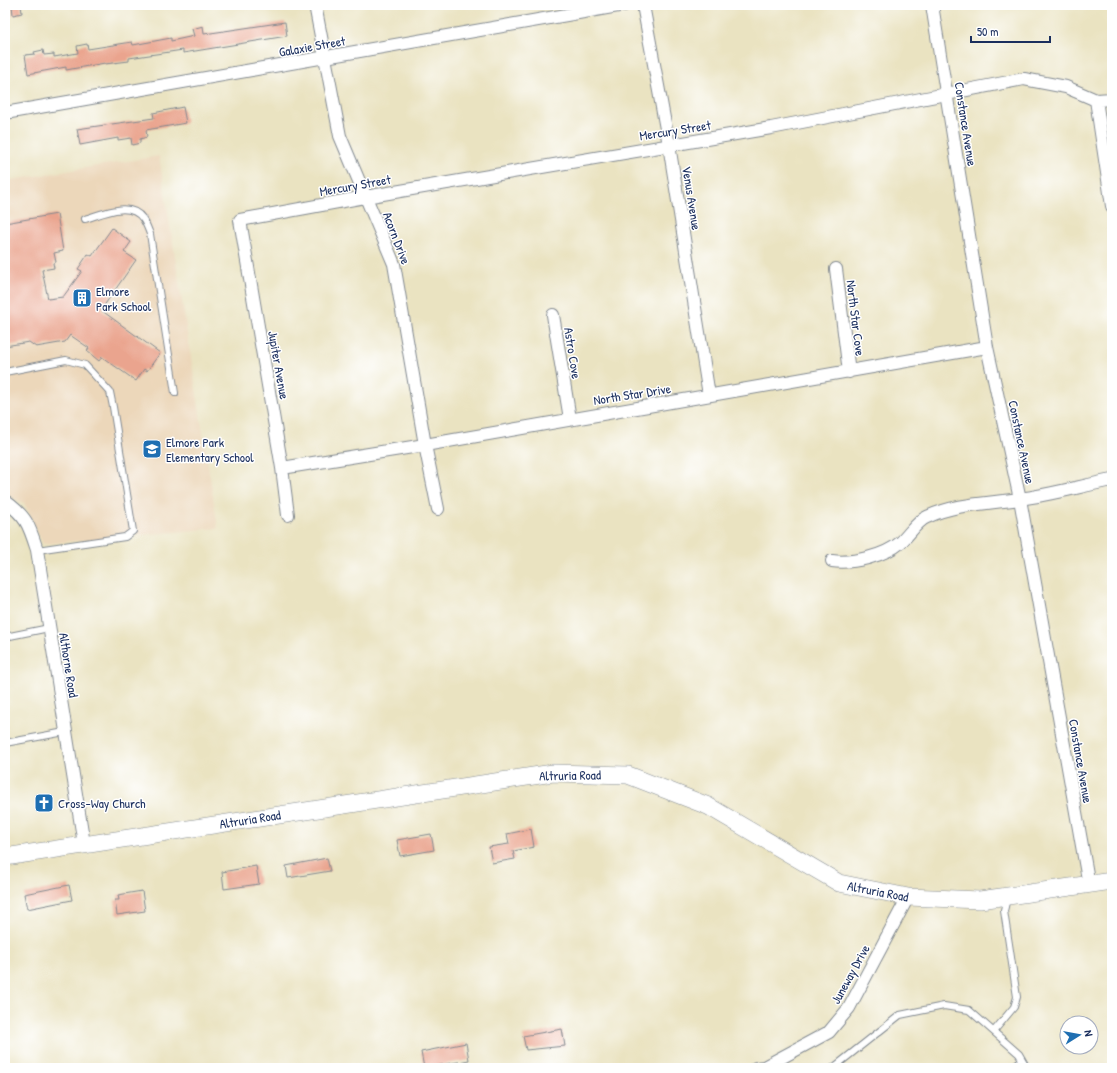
<svg xmlns="http://www.w3.org/2000/svg" width="1117" height="1073" font-family="'Patrick Hand',sans-serif">
	<rect width="100%" height="100%" fill="#fff"/>
	<filter id="ink" filterUnits="userSpaceOnUse"><feTurbulence type="fractalNoise" baseFrequency=".025" numOctaves="2"/><feDisplacementMap in="SourceGraphic" scale="8" xChannelSelector="R" yChannelSelector="G"/><feConvolveMatrix kernelMatrix="1 2 1 2 8 2 1 2 1" color-interpolation-filters="sRGB"/></filter>
	<filter id="wash" filterUnits="userSpaceOnUse"><feTurbulence type="fractalNoise" baseFrequency=".012" numOctaves="4" result="noise"/><feDisplacementMap in="SourceGraphic" scale="16" xChannelSelector="R" yChannelSelector="G"/><feGaussianBlur stdDeviation="0.9" result="paint"/><feColorMatrix in="noise" values="0 0 0 0 0 0 0 0 0 0 0 0 0 0 0 0 0 1.4 0 .05"/><feComposite in="paint" operator="in"/></filter>
	<g filter="url(#wash)">
		<rect width="100%" height="100%" fill="#eae3c1"/>
		<!-- built -->
		<path fill="#ecd7ba" d="M159,156L218,528L43,544L24,503L5,495V181Z"/>
		<g id="blocks">
			<!-- building -->
			<path fill="#eaa48e" d="M12,5H21L22,13L13,15Z
				M285,22L287,36L183,53V50L129,58V61L105,64V63L66,70V67L28,74L25,55L35,54L34,52L43,50L44,55L54,54V57L78,53L77,46L87,44L88,49L132,42L133,45L171,38V41L194,36L192,29L203,26L204,34Z
				M183,107L186,123L146,130L147,137L140,139V143L132,145L131,138L118,140V138L80,145L77,129L154,118L153,113Z
				M57,214L63,251L54,253L56,262L53,263L54,268L42,270L48,299L63,297L82,271L78,269L88,254L92,256L112,228L131,242L124,252L136,260L101,310L160,353L147,371L144,369L136,381L102,357L99,361L87,351L89,348L70,335L65,342L36,347L29,342L5,346V223Z
				M531,829L534,847L513,851L515,859L492,863L489,847L509,844L507,834Z
				M431,834L434,850L400,856L397,840Z
				M327,858L330,871L288,878L286,866Z
				M256,866L259,884L224,889L222,872Z
				M69,885L72,900L27,909L24,894Z
				M142,891L145,911L117,915L115,900H119L118,895Z
				M562,1029L565,1046L526,1050L523,1036Z
				M466,1043L469,1060L424,1068L421,1052Z"/>
		</g>
	</g>
	<g filter="url(#ink)">
		<use href="#blocks" fill-opacity="0" stroke="#828990" stroke-width="1"/>
		<g fill="none" stroke-linecap="round" stroke-linejoin="round">
			<defs>
				<path id="lane" d="M85,219C102,214 130,200 143,219C146,223 148,229 150,234L175,393
					M5,372L66,360L85,365L110,392L113,407L133,531L125,537L37,550
					M5,637L49,628
					M5,743L65,732
					M994,1031L1014,1007L1017,997L1004,911L1007,898
					M833,1068L900,1015L944,1006L969,1010L1019,1054L1027,1068
					M1011,1068L1022,1060"/>
				<path id="street" d="M315,5L340,136L394,264L425,445L438,509
					M643,5L669,145L709,395
					M932,5L987,347L1020,499L1089,885
					M1096,100L1112,206
					M5,113L624,5
					M836,269L849,372
					M553,315L570,419
					M282,468L425,445L987,347
					M5,501C27,517 29,525 37,550L84,844
					M288,515L282,468L240,220L365,197L771,128L1024,79L1066,87L1096,100L1112,99
					M832,561C852,564 885,556 901,542C909,535 917,521 927,517C958,503 987,504 1019,499C1050,495 1081,486 1112,480
					M756,1068L764,1067L829,1032L849,1008L908,897"/>
				<path id="secondary" d="M5,857L553,773L628,775L708,806L839,883L908,897L980,900L1112,881"/>
			</defs>
			<!-- lane casing -->
			<use href="#lane" stroke="#828990" stroke-width="8"/>
			<!-- street casing -->
			<use href="#street" stroke="#828990" stroke-width="14"/>
			<!-- secondary casing -->
			<use href="#secondary" stroke="#828990" stroke-width="18"/>
			<!-- lane -->
			<use href="#lane" stroke="#fff" stroke-width="6"/>
			<!-- street -->
			<use href="#street" stroke="#fff" stroke-width="12"/>
			<!-- secondary -->
			<use href="#secondary" stroke="#fff" stroke-width="17"/>
		</g>
	</g>
	<!-- icons -->
	<defs>
		<symbol id="building-square" viewBox="-11 -11 22 22"><rect x="-9" y="-9" width="18" height="18" rx="4" fill="#1f6fb2" stroke="#fff"/><path d="M-4-6H4V6H1V3H-1V6H-4ZM-2.5-4.3h1.7v1.8h-1.7ZM.8-4.3h1.7v1.8H.8ZM-2.5-1h1.7V.8h-1.7ZM.8-1h1.7V.8H.8Z" fill="#fff"/></symbol>
		<symbol id="school-square" viewBox="-11 -11 22 22"><rect x="-9" y="-9" width="18" height="18" rx="4" fill="#1f6fb2" stroke="#fff"/><path d="M0-5L7-2L0 1L-7-2ZM-4 1L0 2.5L4 1V4Q0 6-4 4Z" fill="#fff"/></symbol>
		<symbol id="church-square" viewBox="-11 -11 22 22"><rect x="-9" y="-9" width="18" height="18" rx="4" fill="#1f6fb2" stroke="#fff"/><path d="M-1.2-6h2.4v3.5h3.3v2.4h-3.3V6h-2.4V-.1h-3.3v-2.4h3.3Z" fill="#fff"/></symbol>
	</defs>
	<g fill-rule="evenodd">
		<use href="#building-square" x="71" y="287" width="22" height="22"/>
		<use href="#school-square" x="141" y="438" width="22" height="22"/>
		<use href="#church-square" x="33" y="792" width="22" height="22"/>
	</g>
	<g text-anchor="middle" dominant-baseline="central" stroke-width="3" stroke-linejoin="round" paint-order="stroke">
		<!-- street labels -->
		<g font-size="13" fill="#1b2f5e" stroke="#fff">
			<text transform="translate(312 46) rotate(-10)">Galaxie Street</text>
			<text transform="translate(966 124) rotate(81)">Constance Avenue</text>
			<text transform="translate(675 130) rotate(-9)">Mercury Street</text>
			<text transform="translate(355 185) rotate(-10)">Mercury Street</text>
			<text transform="translate(692 198) rotate(81)">Venus Avenue</text>
			<text transform="translate(397 238) rotate(69)">Acorn Drive</text>
			<text transform="translate(856 318) rotate(83)">North Star Cove</text>
			<text transform="translate(573 353) rotate(81)">Astro Cove</text>
			<text transform="translate(279 365) rotate(80)">Jupiter Avenue</text>
			<text transform="translate(632 394) rotate(-9)">North Star Drive</text>
			<text transform="translate(1022 442) rotate(78)">Constance Avenue</text>
			<text transform="translate(69 665) rotate(81)">Althorne Road</text>
			<text transform="translate(1081 761) rotate(80)">Constance Avenue</text>
			<text transform="translate(570 775) rotate(-1)">Altruria Road</text>
			<text transform="translate(250 819) rotate(-9)">Altruria Road</text>
			<text transform="translate(878 891) rotate(11)">Altruria Road</text>
			<text transform="translate(850 974) rotate(-61)">Juneway Drive</text>
		</g>
		<!-- poi labels -->
		<g font-size="13" fill="#1b2f5e" stroke="#fff" text-anchor="start">
			<text x="96" y="291">Elmore<tspan x="96" dy="15">Park School</tspan></text>
			<text x="166" y="442">Elmore Park<tspan x="166" dy="15">Elementary School</tspan></text>
			<text x="58" y="803">Cross-Way Church</text>
		</g>
	</g>
	<!-- margin -->
	<rect width="1117" height="1073" fill="none" stroke="#fff" stroke-width="20"/>
	<!-- north arrow -->
	<g transform="translate(1079 1035) rotate(79)"><circle r="19" fill="#ffffff" stroke="#a4acbf"/>
	<path d="M0-3L7 15L0 10L-7 15Z" fill="#1f6fb2"/>
	<text y="-6" font-size="11" font-weight="bold" text-anchor="middle" fill="#1b2f5e">N</text>
	</g>
	<!-- scale -->
	<path d="M971 36v6h79v-6" fill="none" stroke="#1b2f5e" stroke-width="2"/>
	<text x="977" y="36" font-size="12" fill="#1b2f5e" stroke="#ffffff" stroke-width="3" paint-order="stroke">50 m</text>
</svg>
